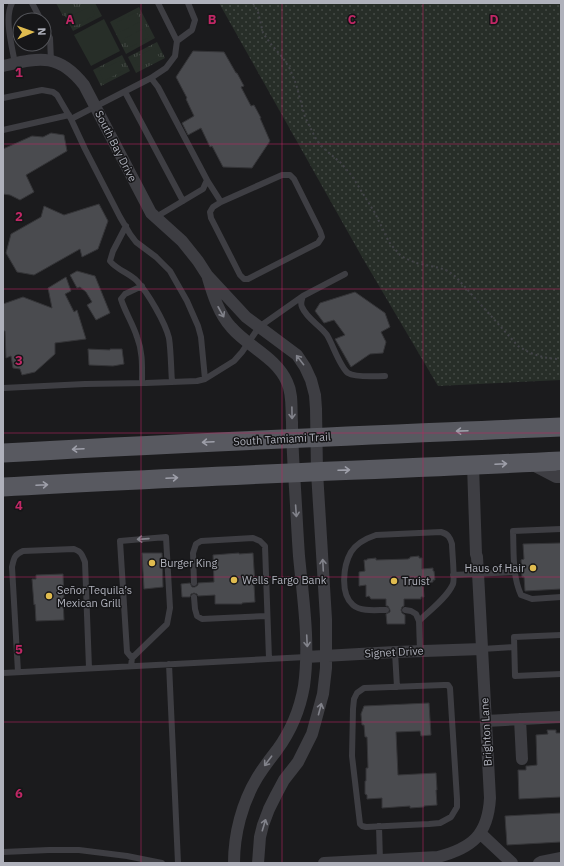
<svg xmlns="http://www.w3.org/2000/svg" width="564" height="866" font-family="'IBM Plex Sans',sans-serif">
	<defs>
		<pattern id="grass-dots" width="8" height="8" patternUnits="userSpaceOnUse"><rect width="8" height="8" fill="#272e28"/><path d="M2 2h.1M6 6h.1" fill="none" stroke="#444a45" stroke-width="1.8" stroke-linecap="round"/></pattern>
		<pattern id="park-tufts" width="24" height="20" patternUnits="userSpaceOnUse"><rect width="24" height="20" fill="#272e28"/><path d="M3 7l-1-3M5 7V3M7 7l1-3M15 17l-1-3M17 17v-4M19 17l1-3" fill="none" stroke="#444a45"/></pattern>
	</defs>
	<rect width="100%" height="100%" fill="#1b1b1d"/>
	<!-- grass -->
	<path fill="url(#grass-dots)" d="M219,3H561V380L438,386L362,257Z"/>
	<!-- park -->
	<path fill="url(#park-tufts)" d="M56,3H95L102,16L73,31L65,16H63Z
		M139,7L155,38L126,54L110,22Z
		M157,42L165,58L136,73L128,57Z
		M122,55L130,71L101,86L93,70Z"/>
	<!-- pitch -->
	<path fill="#272e28" d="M91,6L95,15L75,26L71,16Z
		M136,12L141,21L121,32L116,23Z
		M104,19L120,51L91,66L74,35Z
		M144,28L149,37L129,48L124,39Z
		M154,48L159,57L139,67L134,58Z
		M119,61L124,70L104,81L99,71Z"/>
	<!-- building -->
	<path fill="#4a4b4f" stroke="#353538" d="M193,51L224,52L236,73H237L244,86L241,87L251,106L254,105L261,118H260L270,141L252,168L223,167L212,146L210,147L201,128L188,135L182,123L194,116L186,99L187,98L176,77Z
		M51,133L64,135L67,151L26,175L34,192L20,200L10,195L3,194V149L32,136L43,137Z
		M99,204L108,221L98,249L82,257L80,249L34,275L17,272L6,253L11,234L41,217L44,206L64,215Z
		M77,271L95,276L110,313L96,320L87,305L92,302L86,292L80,287L77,288L70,275Z
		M66,277L71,291L65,294L74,312L77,310L86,339L55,343V354L35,372L22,375L20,369L13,368L11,356L6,358L5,331H3V304L23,297L52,308L48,288Z
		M355,292L385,313L390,327L381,332L386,342L383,353L370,354L351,367L335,339L345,335L334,320L324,323L315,311L320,303Z
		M88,349L110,350V349H122L124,364L113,366L89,365Z
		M561,543V589L525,591L524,577H522L521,560L524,559L523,544Z
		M142,553H162L163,587L144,589Z
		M239,553V554L253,553L255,585H254L255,602L242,603V604H215V595L198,596L197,594L194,593L191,594L190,597H182L181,584L190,583L192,587H195L198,585V583L214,582L213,555Z
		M419,556V558H422V569L433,568V571H434L435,580H433V582L423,583L424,597H421V599H404V606L402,607L401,610L402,613L405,615V624H387L386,614L390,612V610L388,606H386V599H371L369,596L366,597V585L359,586V572L365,571L364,560H367V559L376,558V560L408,559L410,558V557Z
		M63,574L64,599H63L64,620L36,621L35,604L34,605L32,579H36V575Z
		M429,703L431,735L421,736L420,731L396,732L398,775L436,773L437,790H436L437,805L424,806V807L410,808V806L382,808V798L367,799V795L365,794V781H366V768H368L367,737H365L364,725H362L361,714L364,706Z
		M547,730H556V733H561V797L519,799L518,770H526V766H528L537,765L536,735L548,734Z
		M561,813V842L507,845L505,816Z"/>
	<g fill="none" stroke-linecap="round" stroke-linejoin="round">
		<!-- path -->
		<path stroke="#424348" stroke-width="2" stroke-dasharray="2 3" stroke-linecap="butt" d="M253,3L258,12L263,33L270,43L283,58L290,69L296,84L305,117L315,137L321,146L341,163L352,176L375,213L389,242L393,247L401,256L407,259L416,263L440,268L448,271L456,277L518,346C532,355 545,359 561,359"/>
		<!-- service -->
		<path stroke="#3e3e43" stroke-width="6" d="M12,3C4,18 12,46 15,64
			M32,3L41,20
			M44,27L50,38L51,61
			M177,41L192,30L195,20L188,3
			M151,78L158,87L207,180L203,189L156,217
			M125,92L183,201
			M3,98L42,90L53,92L57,95L71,119L85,149L120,217L130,234L136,242L156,257L170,271L187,301L198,326L201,337L205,379L197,381L146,383L85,384L3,388
			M71,119L151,78L166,68L175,56L177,41L158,3
			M3,130L69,115
			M207,180L221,202L282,175H290L294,179L320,231L322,237L318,243L248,279H244L240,275L211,218L210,212L213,207L221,202
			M126,226L113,251L110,261C117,270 129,273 137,281C148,293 165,322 169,338C171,351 171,369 172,382
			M345,274L303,296C302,300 300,303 302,307C307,319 320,325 327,335C333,345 340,367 348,373C356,378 376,376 385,376
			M142,286L125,294L121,299C125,312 133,324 137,337C143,352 142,367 142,383
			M205,379L234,361L242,352L259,327L303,296
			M561,529L513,531C514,552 512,575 521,595L532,599L561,597
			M453,575L515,572
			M194,583L193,553L196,544L201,541L253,538L260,541L265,546L269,659
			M194,597L195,609L197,616L202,619L267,616
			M386,610C376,610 361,612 353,605C340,594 343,566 351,552C356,544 367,538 376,535L441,532C448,534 450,537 452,544C452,551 455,579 453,584C447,598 429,611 419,621L416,614L411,611L405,610
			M419,621L420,651
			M561,635L514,637L515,676L561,674
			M482,649L514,647
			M395,652L397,687
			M169,664L178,863
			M131,666L132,658L127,652L120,541L166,537L170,608L167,624L132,658
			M18,672L12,567C14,558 14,555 23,551L74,549C82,552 82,555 85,562L89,668
			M3,673L306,657
			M444,685H448L450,688L457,799V807L451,817L440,823L429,824L366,827L362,826L360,824L352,756L353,709L354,699L357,693L364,688Z
			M379,826L380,861
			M3,852L49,850H79L127,856L162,863"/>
		<!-- minor -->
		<path stroke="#3e3e43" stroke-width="12" d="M3,66C39,58 58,52 84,85L151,213L182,241L198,261L207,275L246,317L297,355L305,367L311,380L315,395L316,409L317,472L326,619V668L323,694L312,734L298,762L284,780L276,795L269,809L263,825L260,837L258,863
			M208,278C213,295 219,314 231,327C248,347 276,357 287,382C293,394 291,409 292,422C292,439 293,456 294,473C296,501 297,528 299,556C303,599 310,642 304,686C300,709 291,731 277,750C270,759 263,768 257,778C242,803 234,834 234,863
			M531,464L556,477H561
			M306,657L395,652L482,649
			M520,719L522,759
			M486,721L561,717
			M480,833L512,863
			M324,863L438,857C472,848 488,835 490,798L478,573L477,557L476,554L473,465
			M539,863L541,862L561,858"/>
		<!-- primary -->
		<path stroke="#585960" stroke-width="19" d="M3,453C189,442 375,435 561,427
			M3,487C189,476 375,470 561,461"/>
	</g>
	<!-- one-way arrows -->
	<defs><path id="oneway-shaft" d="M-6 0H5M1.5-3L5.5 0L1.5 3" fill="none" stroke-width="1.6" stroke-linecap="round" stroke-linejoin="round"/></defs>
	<g stroke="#82838b">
		<use href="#oneway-shaft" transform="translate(221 312) rotate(61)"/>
		<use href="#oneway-shaft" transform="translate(300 360) rotate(-128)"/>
		<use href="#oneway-shaft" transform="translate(292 413) rotate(89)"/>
		<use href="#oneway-shaft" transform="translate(296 511) rotate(86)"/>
		<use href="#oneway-shaft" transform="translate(143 539) rotate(176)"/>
		<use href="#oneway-shaft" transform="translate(323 565) rotate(-93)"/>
		<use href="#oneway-shaft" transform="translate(307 641) rotate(87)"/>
		<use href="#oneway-shaft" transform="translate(320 709) rotate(-75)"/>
		<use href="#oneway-shaft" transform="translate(268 761) rotate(127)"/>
		<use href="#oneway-shaft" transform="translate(264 825) rotate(-73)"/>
	</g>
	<g stroke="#9e9fa9">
		<use href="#oneway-shaft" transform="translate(462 431) rotate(178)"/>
		<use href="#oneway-shaft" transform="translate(208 442) rotate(177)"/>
		<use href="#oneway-shaft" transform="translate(78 449) rotate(177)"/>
		<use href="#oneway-shaft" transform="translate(501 464) rotate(-3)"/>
		<use href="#oneway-shaft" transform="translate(344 470) rotate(-2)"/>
		<use href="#oneway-shaft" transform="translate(172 478) rotate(-3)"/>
		<use href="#oneway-shaft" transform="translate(42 485) rotate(-3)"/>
	</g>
	<!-- grid -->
	<path fill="none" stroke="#c02765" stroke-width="1" stroke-opacity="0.55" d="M141,3V863M282,3V863M423,3V863M3,144H561M3,289H561M3,433H561M3,577H561M3,722H561"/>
	<!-- markers -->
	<g fill="#e0bc4f" stroke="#161618" stroke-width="1.5">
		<circle cx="152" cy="563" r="4"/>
		<circle cx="533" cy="568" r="4"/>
		<circle cx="234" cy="580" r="4"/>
		<circle cx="394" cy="581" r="4"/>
		<circle cx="49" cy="596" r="4"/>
	</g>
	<g text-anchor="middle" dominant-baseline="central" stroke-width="3" stroke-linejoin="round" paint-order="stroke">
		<!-- street labels -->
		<g font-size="11" fill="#afb1bb" stroke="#161618">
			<text transform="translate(116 146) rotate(63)">South Bay Drive</text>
			<text transform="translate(282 439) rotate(-3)">South Tamiami Trail</text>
			<text transform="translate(394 652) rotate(-3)">Signet Drive</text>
			<text transform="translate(486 732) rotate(-93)">Brighton Lane</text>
		</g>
		<!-- poi labels -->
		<g font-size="11" fill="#afb1bb" stroke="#161618" text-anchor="start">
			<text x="160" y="563">Burger King</text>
			<text x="525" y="568" text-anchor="end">Haus of Hair</text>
			<text x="242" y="580">Wells Fargo Bank</text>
			<text x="402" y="581">Truist</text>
			<text x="57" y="590">Señor Tequila’s<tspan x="57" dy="13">Mexican Grill</tspan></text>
		</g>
	</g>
	<g font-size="13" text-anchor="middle" font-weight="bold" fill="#c02765" stroke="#161618" stroke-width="3" stroke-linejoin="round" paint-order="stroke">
		<text x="70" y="24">A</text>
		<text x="212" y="24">B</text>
		<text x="352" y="24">C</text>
		<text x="494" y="24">D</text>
		<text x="19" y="77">1</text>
		<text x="19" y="221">2</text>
		<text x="19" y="365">3</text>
		<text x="19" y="510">4</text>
		<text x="19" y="654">5</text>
		<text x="19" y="798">6</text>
	</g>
	<!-- border -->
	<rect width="564" height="866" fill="none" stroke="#afb1bb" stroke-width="8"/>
	<!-- north arrow -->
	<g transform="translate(32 32) rotate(88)"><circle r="19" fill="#161618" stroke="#535459"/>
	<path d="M0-3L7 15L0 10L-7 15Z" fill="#e0bc4f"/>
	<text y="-6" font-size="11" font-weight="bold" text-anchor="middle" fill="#afb1bb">N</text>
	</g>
</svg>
